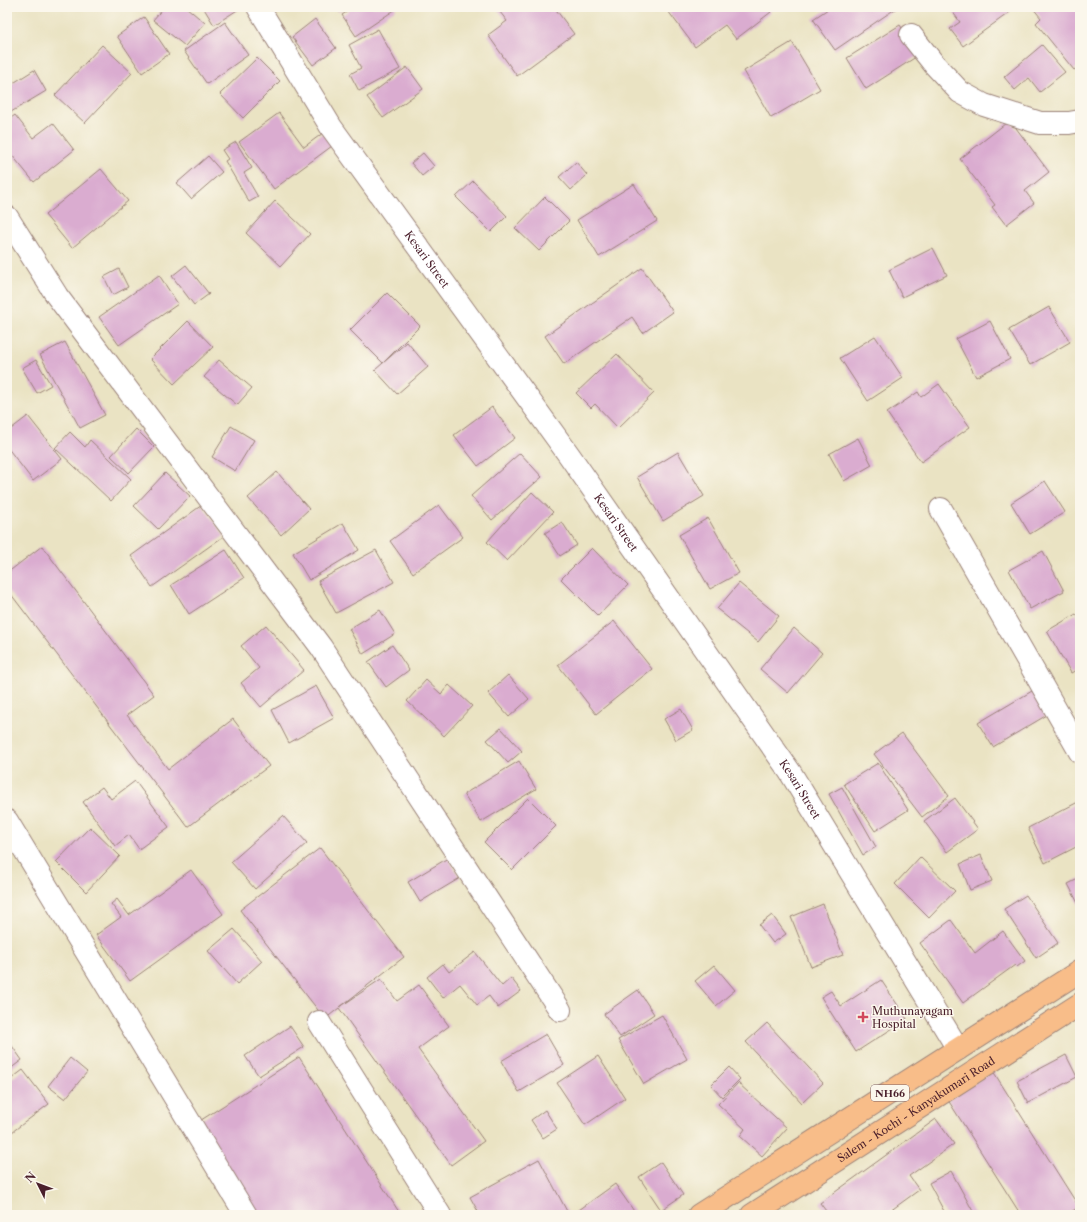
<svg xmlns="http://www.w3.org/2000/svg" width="1087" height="1222" font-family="'Libre Caslon Text',serif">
	<rect width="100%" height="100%" fill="#fbf7ec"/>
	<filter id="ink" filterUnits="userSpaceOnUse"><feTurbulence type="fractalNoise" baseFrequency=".025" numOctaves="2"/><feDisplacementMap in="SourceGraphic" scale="8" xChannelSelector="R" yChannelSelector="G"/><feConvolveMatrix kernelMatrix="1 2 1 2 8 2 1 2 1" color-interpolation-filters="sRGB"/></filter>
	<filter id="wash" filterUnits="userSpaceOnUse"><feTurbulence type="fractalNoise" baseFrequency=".012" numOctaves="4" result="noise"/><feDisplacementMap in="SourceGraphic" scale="16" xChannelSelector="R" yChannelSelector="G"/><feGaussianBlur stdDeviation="0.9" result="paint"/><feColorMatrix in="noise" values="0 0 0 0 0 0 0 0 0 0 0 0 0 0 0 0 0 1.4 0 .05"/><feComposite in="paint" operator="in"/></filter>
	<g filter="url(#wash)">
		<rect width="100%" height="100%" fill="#eae3c3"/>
		<g id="blocks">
			<!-- building -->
			<path fill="#daacd0" d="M164,7H186L205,23L185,46L153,20Z
				M203,7H242L214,25Z
				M335,7H346L339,12Z
				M354,7H395L396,9L356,36L342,15Z
				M496,7H554L574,34L517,76L488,35L507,21Z
				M673,7H767L771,12L736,39L725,25L695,47L668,11Z
				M831,7H898L835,50L813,19Z
				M949,7H1006L1010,12L963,46L950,29L960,22Z
				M1032,7H1080V34L1077,36L1080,40V66L1074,70L1036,23L1041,18Z
				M144,17L169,54L142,73L117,36Z
				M315,19L336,48L313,65L292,37Z
				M225,22L248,55L207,84L184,51Z
				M900,25L919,55L866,89L847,58Z
				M378,29L400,69L359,91L350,74L361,68L349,45Z
				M792,42L820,89L771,118L744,71Z
				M102,45L132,73L85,123L55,95Z
				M1042,45L1065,72L1040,92L1029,78L1015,90L1004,77Z
				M257,58L280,81L243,118L220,94Z
				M407,67L423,89L383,118L367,97Z
				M34,70L46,91L11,112L7,106V87Z
				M279,113L304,147L323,133L332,146L274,189L239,142Z
				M15,115L33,138L53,123L74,150L34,182L7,149V121Z
				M1010,120L1049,172L1025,191L1034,203L1006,225L992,207L995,205L960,159Z
				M236,142L252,168L244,173L258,197L249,202L225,161L228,159L222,150Z
				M423,153L434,166L422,176L411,163Z
				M208,156L222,172L191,199L177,183Z
				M576,162L587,175L571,190L559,177Z
				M101,169L128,201L72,248L45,215Z
				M473,181L507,216L491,232L456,197Z
				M634,184L657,221L599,257L577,220Z
				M545,197L569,221L539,251L515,228Z
				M275,201L310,234L281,266L246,233Z
				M933,248L947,275L902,297L889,270Z
				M186,265L209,294L194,305L172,276Z
				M642,268L673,312L643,333L632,317L564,364L545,336Z
				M119,269L128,287L113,295L104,277Z
				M159,275L178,304L119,345L99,317Z
				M387,293L420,326L383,363L350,330Z
				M1049,307L1070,342L1030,365L1009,330Z
				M188,321L213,347L174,384L150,359Z
				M990,321L1010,359L976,377L956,339Z
				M875,336L903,378L868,401L840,358Z
				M65,342L105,415L80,428L40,355Z
				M407,342L428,367L397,394L375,370Z
				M617,354L654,393L618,428L595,404L591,408L576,393Z
				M36,360L51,385L37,393L22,368Z
				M219,360L252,388L237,405L204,377Z
				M939,384L970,427L921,462L887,413L918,392L921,397Z
				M492,407L515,438L478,466L454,435Z
				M28,416L62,459L33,481L7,447V432Z
				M231,426L254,440L235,471L212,457Z
				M136,429L154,447L129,473L111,456Z
				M70,432L85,447L90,440L131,479L111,501L55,448Z
				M858,438L872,465L844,481L829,454Z
				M678,452L704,496L663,521L637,477Z
				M520,453L542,477L492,520L471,496Z
				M277,472L309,509L281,535L248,498Z
				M165,473L190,496L158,529L134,506Z
				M1045,481L1065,512L1030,534L1011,503Z
				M532,492L553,512L507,561L487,542Z
				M202,505L224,536L152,587L131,556Z
				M439,505L463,537L413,573L390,541Z
				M708,518L739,573L710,589L679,535Z
				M562,522L577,545L560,556L545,533Z
				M343,523L359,550L309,580L293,553Z
				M42,546L154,695L127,715L168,769L233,719L269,766L188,827L7,589V573Z
				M592,548L628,585L598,616L561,579Z
				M226,550L244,578L189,614L171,585Z
				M376,550L394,582L336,613L318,581Z
				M1043,551L1064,591L1030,609L1009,570Z
				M739,583L779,616L758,642L717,609Z
				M380,610L395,634L363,654L349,629Z
				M1076,614L1080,620V668L1071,673L1047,631Z
				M614,621L652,669L596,714L558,665Z
				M266,625L304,670L261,707L241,683L259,668L241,646Z
				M794,628L822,653L788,693L760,669Z
				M392,645L409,670L386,687L368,662Z
				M508,675L529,699L509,717L488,693Z
				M426,680L441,694L449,685L472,706L444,736L407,701Z
				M316,686L334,718L289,743L272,710Z
				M1032,691L1047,715L993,747L978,723Z
				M681,709L693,730L676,740L664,719Z
				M501,728L522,751L508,763L487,740Z
				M902,733L949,796L922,817L874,754Z
				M519,761L536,789L481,822L464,794Z
				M878,763L908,810L875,831L844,784Z
				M135,781L169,827L139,849L129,835L115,846L83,802L102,787L111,799Z
				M842,787L876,847L863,855L829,794Z
				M528,798L556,826L512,870L484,842Z
				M955,798L978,829L947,852L924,821Z
				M1080,801V845L1045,863L1028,828Z
				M283,816L307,843L255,889L231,862Z
				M90,827L120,856L86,892L56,862Z
				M320,848L404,957L340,1007L381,979L397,1001L419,985L449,1026L418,1049L484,1141L451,1165L339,1008L325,1019L240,910Z
				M981,855L992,881L970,890L960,864Z
				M920,857L955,891L929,918L895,884Z
				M448,858L460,878L420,902L408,882Z
				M191,870L223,914L130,981L96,935L121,917L111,904L117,899L129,915Z
				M1080,878V907L1068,884Z
				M1026,895L1058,943L1036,958L1004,909Z
				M823,904L843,955L811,967L791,917Z
				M772,915L786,934L773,943L759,925Z
				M951,920L975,953L1003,931L1025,961L1017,967L1015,965L963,1003L920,943Z
				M234,929L262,961L237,984L208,951Z
				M475,952L502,986L511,978L521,991L498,1008L489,996L477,1005L460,984L443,998L427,977L443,964L449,972Z
				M714,965L735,990L716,1006L695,981Z
				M881,980L907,1019L856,1052L821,997L831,991L841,1006Z
				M638,990L654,1014L620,1037L604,1014Z
				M662,1015L687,1059L644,1084L618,1040Z
				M767,1023L823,1083L802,1103L746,1042Z
				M290,1026L304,1047L259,1076L245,1056Z
				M546,1034L564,1065L519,1092L501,1061Z
				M7,1039L22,1060L10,1069L7,1064Z
				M1066,1055L1077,1077L1028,1103L1017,1081Z
				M598,1056L625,1098L585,1125L557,1083Z
				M299,1057L401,1215H254L195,1124Z
				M70,1058L87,1072L65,1099L48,1086Z
				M729,1067L740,1079L722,1097L711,1085Z
				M23,1070L49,1104L8,1135L7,1133V1082Z
				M993,1071L1079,1207L1066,1215H1021L948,1100Z
				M738,1083L787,1128L762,1156L740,1136L745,1129L718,1104Z
				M545,1110L557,1129L543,1138L531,1120Z
				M936,1119L954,1144L909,1176L919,1190L890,1211L892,1215H829L820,1203Z
				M539,1159L569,1215H480L470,1197Z
				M661,1162L683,1195L661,1210L639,1177Z
				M951,1171L975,1215H946L929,1183Z
				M615,1184L636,1214L634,1215H572Z
				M429,1205L435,1215H413Z"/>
		</g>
	</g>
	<g filter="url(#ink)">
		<use href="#blocks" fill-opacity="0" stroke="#9a8177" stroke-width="1"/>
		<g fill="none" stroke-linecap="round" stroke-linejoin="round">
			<defs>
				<g id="minor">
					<path id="s1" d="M258,7L331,127L569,455L790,772L958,1049"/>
					<path d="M911,35L934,64L960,92L984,105L1040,123H1069L1080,121"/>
					<path d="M7,217L57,296L321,647L560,1010"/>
					<path d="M941,509L1080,752"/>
					<path d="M7,821L246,1215"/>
					<path d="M319,1022L440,1215"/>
				</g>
				<g id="highway">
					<path d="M699,1215L1080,971"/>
					<path id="s2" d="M752,1215L1080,1004"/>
				</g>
			</defs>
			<!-- minor casing -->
			<use href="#minor" stroke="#9a8177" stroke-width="24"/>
			<!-- highway casing -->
			<use href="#highway" stroke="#9a8177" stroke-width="24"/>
			<!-- minor -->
			<use href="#minor" stroke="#fff" stroke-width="22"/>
			<!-- highway -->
			<use href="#highway" stroke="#f8bd89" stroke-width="22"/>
		</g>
	</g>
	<!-- markers -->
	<path fill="#d1495b" stroke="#fbf7ec" stroke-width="1.5" d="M861 1011h4v4h4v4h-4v4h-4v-4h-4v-4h4z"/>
	<g text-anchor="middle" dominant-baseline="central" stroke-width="3" stroke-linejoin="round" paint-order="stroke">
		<!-- shield labels -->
		<rect fill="#fbf7ec" stroke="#7f6065" stroke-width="1" x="871" y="1085" width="38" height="16" rx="3"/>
		<g font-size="10" font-weight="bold" fill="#4a1f2b">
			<text x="890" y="1093">NH66</text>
		</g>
		<!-- street labels -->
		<g font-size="11" fill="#4a1f2b" stroke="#fbf7ec">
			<text stroke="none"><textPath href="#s1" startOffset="304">Kesari Street</textPath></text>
			<text stroke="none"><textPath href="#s1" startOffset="628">Kesari Street</textPath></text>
			<text stroke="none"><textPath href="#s1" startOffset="952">Kesari Street</textPath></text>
			<text stroke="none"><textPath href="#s2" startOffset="195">Salem - Kochi - Kanyakumari Road</textPath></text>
		</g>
		<!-- poi labels -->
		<g font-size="11" fill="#4a1f2b" stroke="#fbf7ec" text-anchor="start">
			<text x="872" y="1011">Muthunayagam<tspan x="872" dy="13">Hospital</tspan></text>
		</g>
	</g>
	<!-- margin -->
	<rect width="1087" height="1222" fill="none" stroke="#fbf7ec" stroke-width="24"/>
	<!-- north arrow -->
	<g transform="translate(38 1184) rotate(312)" stroke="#fbf7ec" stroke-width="3" paint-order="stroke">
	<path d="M0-3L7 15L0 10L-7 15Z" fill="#4a1f2b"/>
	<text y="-6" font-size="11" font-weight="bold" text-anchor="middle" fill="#4a1f2b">N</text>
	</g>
</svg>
